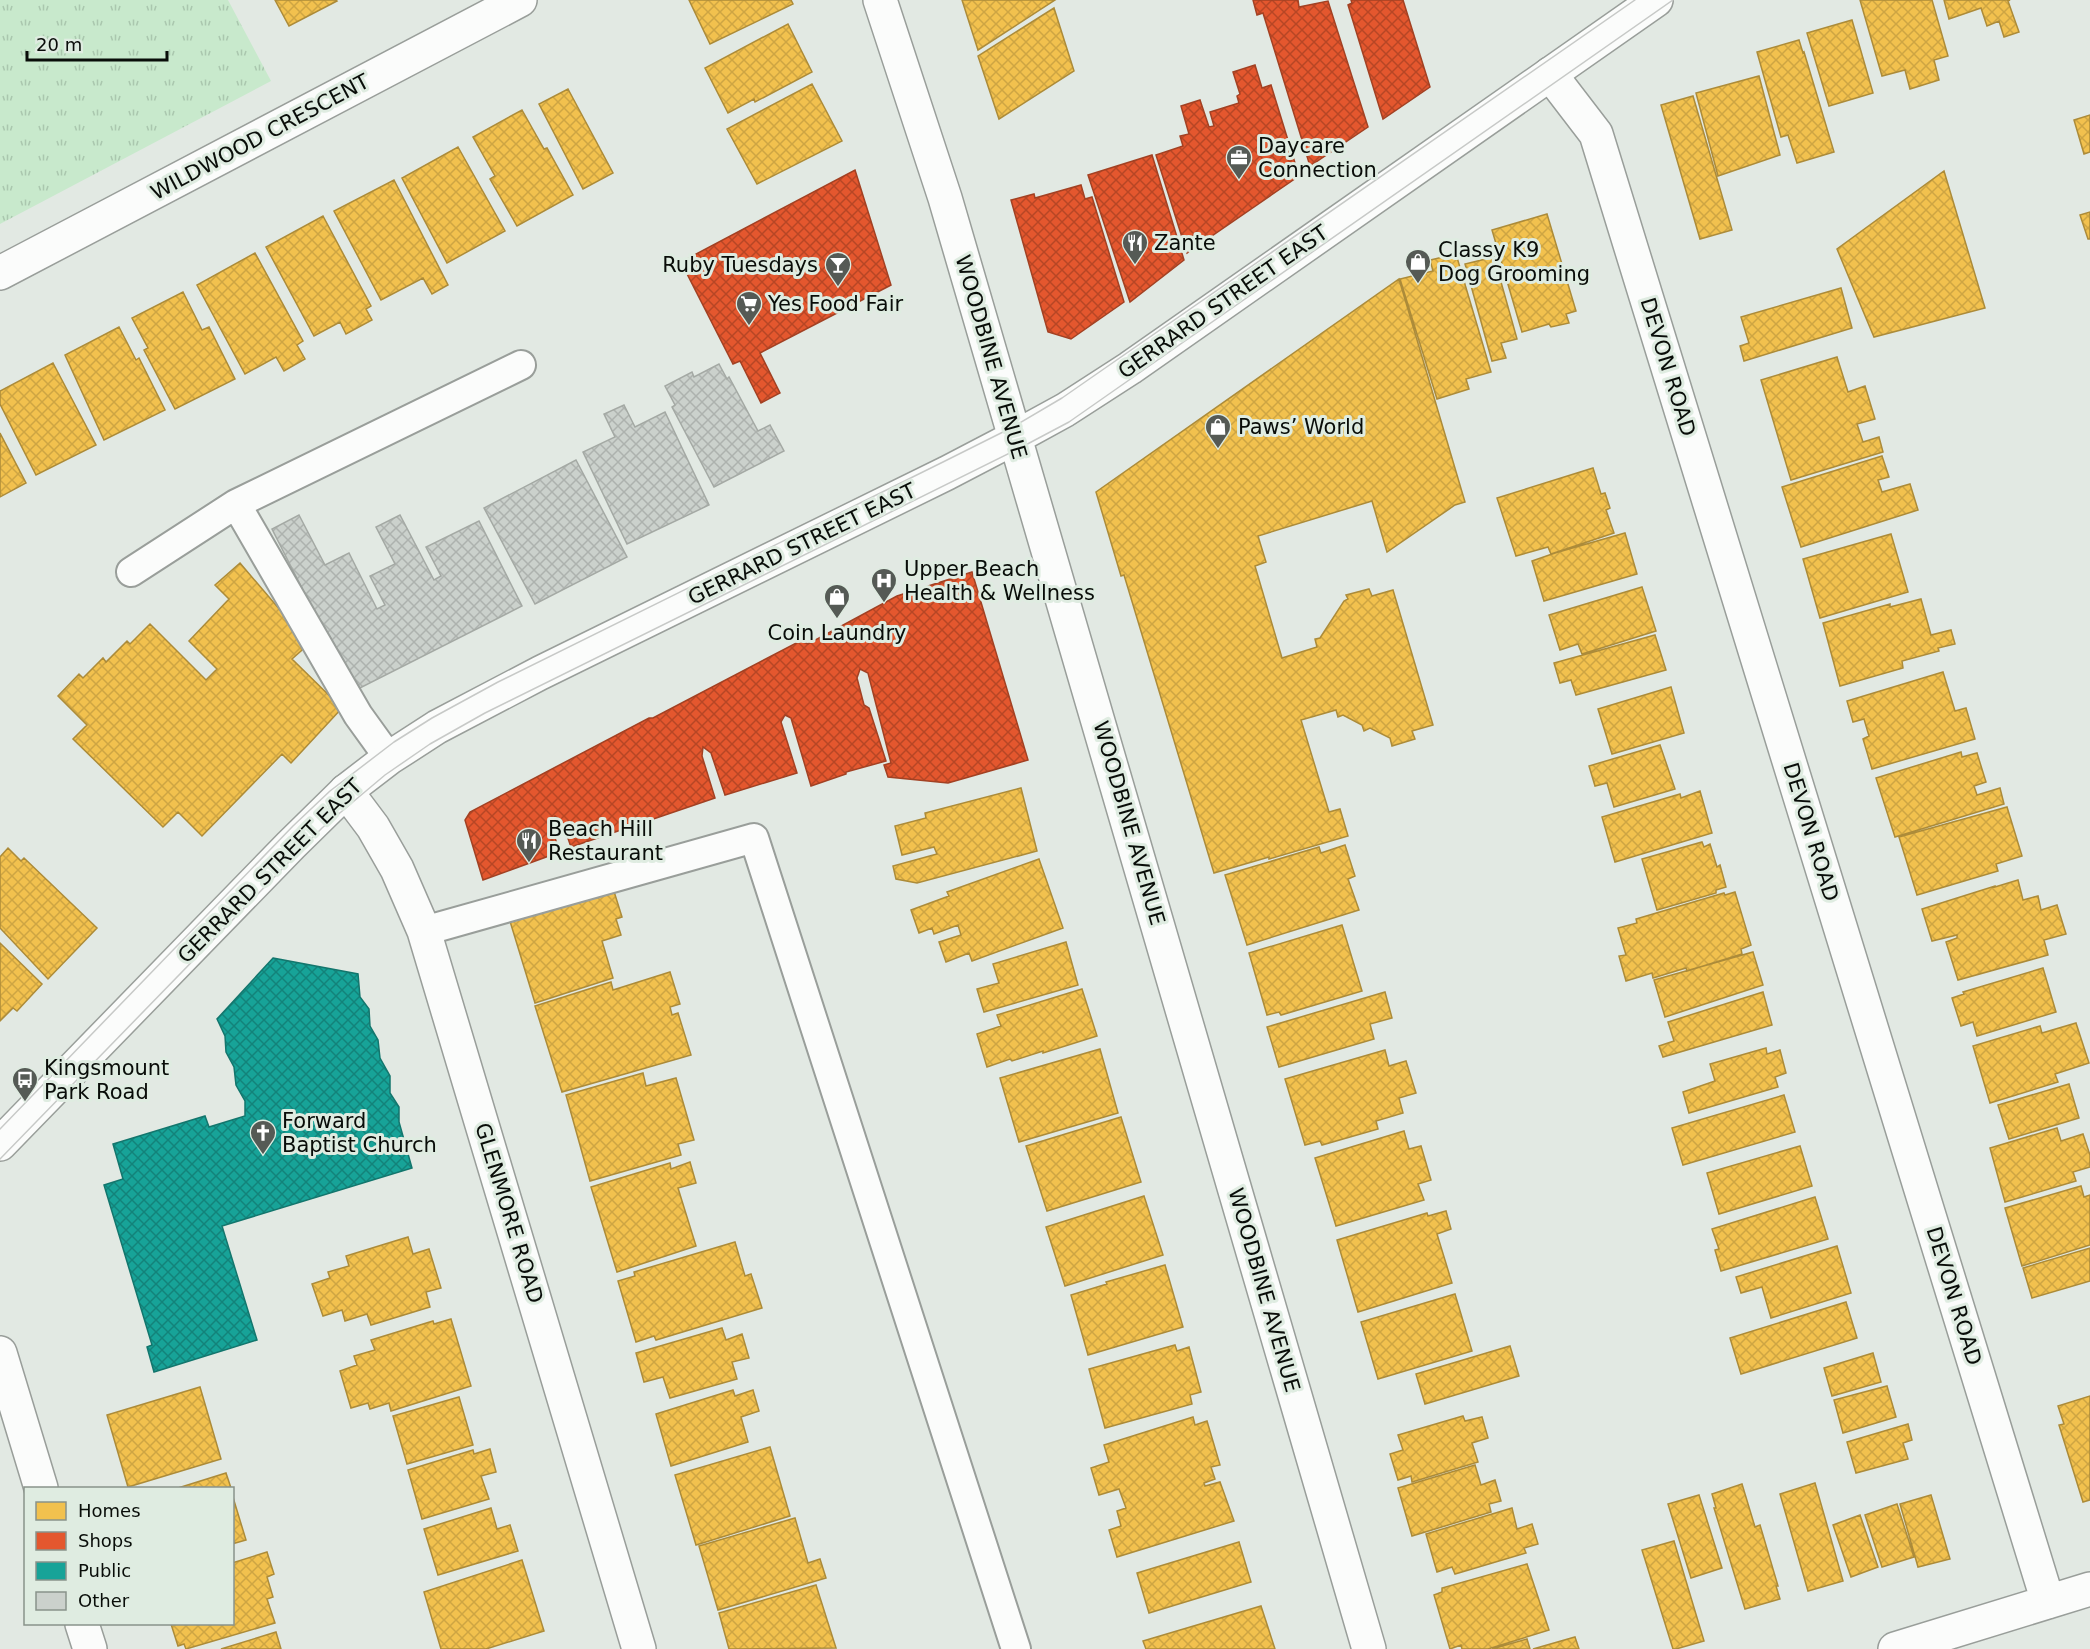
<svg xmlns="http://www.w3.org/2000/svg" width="2090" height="1649" font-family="'DejaVu Sans',sans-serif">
	<defs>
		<pattern id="grass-tufts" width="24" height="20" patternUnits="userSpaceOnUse" patternTransform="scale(1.5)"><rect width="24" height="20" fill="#c8e9cc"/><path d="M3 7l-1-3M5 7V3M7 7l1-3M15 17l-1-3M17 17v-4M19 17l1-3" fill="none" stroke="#aac7ae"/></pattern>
		<pattern id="homes-cross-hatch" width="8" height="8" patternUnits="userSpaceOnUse" patternTransform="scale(1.5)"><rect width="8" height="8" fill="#f2c14e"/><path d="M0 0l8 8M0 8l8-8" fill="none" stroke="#cea543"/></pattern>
		<pattern id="shops-cross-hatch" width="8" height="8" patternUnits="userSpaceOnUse" patternTransform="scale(1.5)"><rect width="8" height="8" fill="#e4572e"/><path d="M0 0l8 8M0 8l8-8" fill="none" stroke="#b74625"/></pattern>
		<pattern id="public-cross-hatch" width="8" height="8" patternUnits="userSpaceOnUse" patternTransform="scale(1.5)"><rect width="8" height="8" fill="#17a398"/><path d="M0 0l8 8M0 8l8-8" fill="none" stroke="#13837a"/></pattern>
		<pattern id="building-cross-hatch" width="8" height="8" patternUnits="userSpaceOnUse" patternTransform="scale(1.5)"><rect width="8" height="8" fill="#cbd1cc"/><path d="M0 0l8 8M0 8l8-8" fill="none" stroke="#adb2ae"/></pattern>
	</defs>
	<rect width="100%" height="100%" fill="#e2e9e3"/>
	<!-- grass -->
	<path fill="url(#grass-tufts)" d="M0,0H228L271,81L0,224Z"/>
	<!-- homes -->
	<path fill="url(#homes-cross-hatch)" stroke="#ac8b39" stroke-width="1.5" d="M275,0H336L337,1L289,26Z
		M689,0H791L793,4L710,44Z
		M962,0H1055L978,50Z
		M1860,0H1932L1948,56L1934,60L1939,80L1910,89L1905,70L1882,76Z
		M1944,0H2010L2008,1L2019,32L2004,37L1999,21L1987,26L1981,8L1949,19Z
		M1054,8L1074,71L999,119L978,56Z
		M1852,20L1873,93L1829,106L1807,33Z
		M788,24L812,72L755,102L754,99L728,113L705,68Z
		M1799,40L1803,53L1804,52L1834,152L1797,163L1788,135L1781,137L1757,52Z
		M1759,76L1780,155L1718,176L1696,93Z
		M812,84L842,141L757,184L727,129Z
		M568,89L613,173L583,189L539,104Z
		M1693,96L1732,230L1700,239L1661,105Z
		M522,110L544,149L547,148L573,195L517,226L490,179L495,176L473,137Z
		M2090,115V152L2084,154L2074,120Z
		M458,147L505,231L447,263L402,178Z
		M1944,171L1985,308L1874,337L1837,249Z
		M394,180L448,285L432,294L423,278L381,300L334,211Z
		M2090,212V239H2088L2080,215Z
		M1547,214L1576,311L1566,314L1569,323L1551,327L1549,324L1522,332L1492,230Z
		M323,216L371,306L366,309L372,320L346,334L340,322L314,336L266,247Z
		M255,253L303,341L297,345L305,359L284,371L276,357L245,374L197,285Z
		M1456,254L1491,372L1466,379L1469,389L1437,399L1400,279L1433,271L1430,260Z
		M1494,257L1517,339L1501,343L1506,358L1492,361L1465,264Z
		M1399,279L1465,502L1455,505L1387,552L1372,501L1258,536L1266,562L1255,566L1282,658L1317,647L1315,639L1320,638L1344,601L1348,599L1346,595L1369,589L1372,596L1393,590L1433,725L1412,731L1415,739L1392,746L1390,738L1370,728L1364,731L1362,725L1343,715L1338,717L1336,710L1301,720L1329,812L1340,809L1348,836L1269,859V857L1214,873L1124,575L1121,576L1096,492Z
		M1841,288L1852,328L1744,361L1740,346L1749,343L1741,317Z
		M183,292L202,330L209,327L235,379L175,409L144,350L148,348L132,318Z
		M119,327L136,360L139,358L165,410L104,440L65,355Z
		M1837,357L1848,392L1865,386L1875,419L1857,424L1863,442L1879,437L1883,452L1791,480L1761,380Z
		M53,363L96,445L36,475L0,404V391Z
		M0,433L26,483L0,497Z
		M1882,456L1889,477L1878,480L1882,492L1910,484L1918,510L1801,547L1782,487Z
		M1593,468L1601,494L1605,493L1610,508L1606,510L1614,533L1551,554L1548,547L1516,556L1497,498Z
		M1625,533L1637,574L1544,601L1532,561L1555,553Z
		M1891,534L1908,592L1820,618L1803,559Z
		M240,563L309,644L292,659L342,708L291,763L282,754L202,836L178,812L163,827L73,739L87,725L58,696L79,674L83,678L103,658L106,662L127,641L130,644L150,624L206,680L217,669L189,641L229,599L215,585Z
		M1642,587L1656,631L1582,654L1578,644L1560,650L1549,615Z
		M1921,599L1931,635L1951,630L1955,644L1938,648L1939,651L1902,661L1903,668L1840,686L1823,623L1890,604V607Z
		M1655,635L1666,670L1576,695L1571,680L1560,683L1554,663Z
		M1943,672L1955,711L1966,708L1975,739L1872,769L1863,739L1869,736L1864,719L1853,722L1847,701Z
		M1671,687L1684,733L1612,754L1598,709Z
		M1660,745L1675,789L1614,807L1607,783L1595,786L1589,766Z
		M1961,752L1962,757L1977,753L1986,782L1974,786L1977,795L2000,788L2004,804L1895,837L1876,778Z
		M1021,788L1037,851L917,883L896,879L893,866L937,854L934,847L902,855L895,826L926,818L925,813Z
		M1700,791L1712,833L1615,862L1602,817L1680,794L1681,798Z
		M2007,807L2022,856L1996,864L1998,871L1917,895L1899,837Z
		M1702,842L1704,847L1710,844L1717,867L1720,865L1726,887L1716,890V893L1657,910L1642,859Z
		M1345,845L1355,876L1348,879L1359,910L1247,945L1225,875L1319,847L1321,853Z
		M8,848L21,861L24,858L97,928L48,979L0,928V857Z
		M1039,859L1063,928L972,961L969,953L946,962L939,942L961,935L958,925L934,934L932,928L919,933L911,910L949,896L947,892Z
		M2018,880L2023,900L2038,896L2041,910L2057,905L2066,934L2044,940L2048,955L1958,980L1946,942L1957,938V935L1932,941L1922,909L1995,886V887Z
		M612,885L622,917L616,919L621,935L602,941L613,978L535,1003L509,918Z
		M1735,892L1751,945L1741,949L1742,954L1687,971L1686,968L1653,978L1652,973L1626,981L1619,956L1626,955L1618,928L1637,923L1636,919L1724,893L1725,895Z
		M1342,925L1362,991L1281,1015L1279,1012L1267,1015L1249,953Z
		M1066,942L1078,985L984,1012L977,989L999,983L993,964Z
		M0,943L42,984L17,1011L13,1008L0,1021Z
		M1753,952L1763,985L1665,1017L1654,980Z
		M2043,968L2056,1012L1977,1036L1973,1022L1961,1026L1952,998L1964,994L1963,992Z
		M670,972L680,1004L670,1007L672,1015L678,1013L691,1055L562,1092L535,1006L611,982L613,990Z
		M1082,989L1097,1036L1043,1053V1051L1012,1061L1010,1059L987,1067L977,1034L1001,1026L997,1015Z
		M1385,992L1392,1018L1370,1024L1374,1039L1279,1067L1267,1027Z
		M1763,992L1772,1025L1663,1057L1659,1046L1674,1041L1668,1022Z
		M2076,1023L2089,1063L2055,1074L2058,1082L1990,1103L1973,1046L2040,1026L2042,1033Z
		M1766,1048L1767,1054L1780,1050L1786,1073L1775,1077L1778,1087L1689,1113L1683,1092L1715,1081L1710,1064Z
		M1100,1049L1118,1113L1019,1142L1000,1078Z
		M1385,1050L1389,1066L1406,1061L1416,1093L1399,1098L1403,1113L1376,1121L1378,1129L1322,1145L1320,1141L1305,1145L1285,1079Z
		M643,1073L646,1086L676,1078L694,1140L678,1144L681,1155L590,1181L566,1095Z
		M2069,1084L2079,1118L2009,1139L1998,1105Z
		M1784,1095L1795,1132L1683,1165L1672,1128Z
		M1121,1117L1141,1182L1047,1211L1026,1146Z
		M2057,1128L2061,1141L2083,1134L2090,1155V1167L2073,1172L2076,1181L2005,1202L1990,1148Z
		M1404,1131L1409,1149L1421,1146L1431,1180L1418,1184L1424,1200L1336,1226L1315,1158Z
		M1800,1146L1812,1186L1719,1214L1707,1173Z
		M690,1162L696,1183L678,1188L696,1246L617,1272L591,1187L670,1163L671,1169Z
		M2081,1186L2084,1197L2090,1195V1245L2022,1266L2005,1208Z
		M1144,1196L1163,1255L1065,1286L1046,1227Z
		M1815,1197L1828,1239L1721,1271L1715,1250L1719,1249L1712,1229Z
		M1446,1211L1451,1229L1437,1234L1452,1283L1358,1312L1337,1240L1427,1213L1428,1216Z
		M408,1237L413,1254L429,1249L441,1288L426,1292L430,1307L371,1325L367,1314L345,1321L342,1310L323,1316L312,1284L330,1278L328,1272L349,1266L346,1256Z
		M735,1242L745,1276L751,1274L762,1308L656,1340L654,1336L636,1342L618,1281L635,1276L634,1272Z
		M1837,1246L1851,1293L1771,1318L1762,1287L1741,1293L1736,1277Z
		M2090,1248V1281L2032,1298L2023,1268Z
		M1165,1265L1183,1327L1088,1355L1071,1295L1107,1284L1106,1282Z
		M1455,1294L1472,1351L1378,1379L1361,1322Z
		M1846,1302L1857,1338L1741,1374L1730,1338Z
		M451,1319L471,1386L391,1411L389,1403L370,1409L368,1403L351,1408L340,1371L357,1365L354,1356L375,1350L371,1340L433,1321L434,1324Z
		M722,1328L726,1340L742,1334L749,1358L732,1362L737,1379L670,1398L663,1377L644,1382L636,1353Z
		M1175,1345L1177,1351L1189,1347L1201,1392L1190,1395L1192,1404L1105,1428L1089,1369Z
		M1510,1346L1519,1376L1425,1404L1416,1374Z
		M1873,1353L1881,1382L1832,1396L1824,1368Z
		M1887,1386L1896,1417L1843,1433L1834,1400Z
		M200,1387L221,1459L128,1487L107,1415Z
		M733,1390L735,1396L753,1390L759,1411L741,1417L748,1442L671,1466L656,1414Z
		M2090,1396V1500L2083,1502L2059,1425L2064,1424L2058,1406Z
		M459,1397L473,1445L407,1464L393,1416Z
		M1463,1416L1465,1421L1482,1417L1488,1438L1472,1443L1478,1462L1412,1482L1411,1476L1398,1480L1390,1454L1403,1450L1398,1435Z
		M1193,1417L1195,1425L1207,1421L1220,1465L1211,1467L1215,1479L1204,1483L1205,1486L1220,1482L1234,1521L1117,1557L1109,1530L1121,1526L1117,1511L1126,1508L1119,1489L1099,1495L1091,1468L1109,1462L1104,1445Z
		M1908,1424L1912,1440L1903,1443L1908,1459L1856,1473L1847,1442Z
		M770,1447L790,1516L696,1545L675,1475Z
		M490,1449L496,1472L481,1476L489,1499L422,1519L408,1470L473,1450L474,1454Z
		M1475,1465L1481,1485L1495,1480L1501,1501L1489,1504L1491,1512L1412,1536L1398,1488Z
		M226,1473L231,1488H178Z
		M1815,1483L1843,1581L1808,1591L1780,1494Z
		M1742,1484L1755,1527L1760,1525L1778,1586H1776L1780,1599L1745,1609L1714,1508H1716L1712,1494Z
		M232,1494L246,1540L232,1544Z
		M1699,1495L1722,1568L1691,1578L1668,1504Z
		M1931,1495L1950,1559L1918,1567L1900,1504Z
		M1897,1504L1914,1557L1882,1567L1865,1515Z
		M491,1508L497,1529L510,1525L518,1551L438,1575L424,1529Z
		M1512,1508L1517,1529L1532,1524L1538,1544L1524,1548L1526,1553L1455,1574L1452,1567L1437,1572L1426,1534Z
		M1860,1515L1878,1567L1851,1577L1833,1525Z
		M795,1518L808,1563L820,1559L826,1578L718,1610L699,1546Z
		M1674,1541L1704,1641L1676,1649H1673L1642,1550Z
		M1239,1542L1251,1582L1149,1613L1137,1573Z
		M267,1552L274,1574L267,1577L273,1597L267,1599L275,1623L186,1649L184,1644L178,1646L171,1624H232V1563Z
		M522,1560L544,1631L486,1649H441L424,1592Z
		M1527,1564L1549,1630L1488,1649H1462L1461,1645L1450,1649L1434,1595L1442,1592V1588Z
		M816,1585L836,1648L729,1649L719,1613Z
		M1261,1606L1275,1649H1146L1143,1641Z
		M276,1632L281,1649H221Z
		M1575,1637L1579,1649H1533Z
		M1527,1639L1530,1649H1492Z"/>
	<!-- shops -->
	<path fill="url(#shops-cross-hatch)" stroke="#a24123" stroke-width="1.5" d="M1253,0H1298L1299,7L1328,1L1368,127L1310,166L1263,13L1257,15Z
		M1351,0H1403L1430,87L1383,119L1348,5L1352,3Z
		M1255,65L1262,88L1271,85L1299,176L1187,253L1156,155L1183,146L1180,136L1189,134L1181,106L1200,100L1209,127L1214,126L1210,112L1239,103L1237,96L1240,94L1233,72Z
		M1152,155L1184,260L1130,302L1088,175Z
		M855,170L891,285L760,353L780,393L761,403L740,361L733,364L681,262Z
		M1081,185L1085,199L1092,197L1124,302L1071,339L1048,332L1011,200L1034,194L1035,198Z
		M972,572L1028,760L948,783L888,777L884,765L891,763L868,673L860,669L857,678L864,705L869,708L886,761L846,772V774L811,786L791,718L785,715L781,722L797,773L725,795L711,753L703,747L702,756L715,798L571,847L562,821L555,816L550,824L560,852L483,880L465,820L470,812L649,718H653L800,641L808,644L897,596Z"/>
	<!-- public -->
	<path fill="url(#public-cross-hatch)" stroke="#13766d" stroke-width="1.5" d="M273,958L358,974L360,997L369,1009L370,1026L378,1040L380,1058L390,1076V1093L399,1107V1122L412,1168L222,1226L257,1340L154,1372L147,1347L152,1345L104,1185L123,1179L113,1144L205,1116L209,1127L245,1116V1101L236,1085L234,1067L226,1052L225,1036L217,1019Z"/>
	<!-- building -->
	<path fill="url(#building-cross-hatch)" stroke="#a4a9a4" stroke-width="1.5" d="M719,364L727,379L729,377L758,431L770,425L784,451L714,487L672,407L675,405L665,386L692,372L694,377Z
		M624,405L635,427L665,412L709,505L627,544L583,452L615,437L604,414Z
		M576,460L627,557L535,604L484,508Z
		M299,515L325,565L349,553L377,609L385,605L370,576L395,564L376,527L400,515L434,580L441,576L426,547L479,521L522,606L354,691L272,529Z"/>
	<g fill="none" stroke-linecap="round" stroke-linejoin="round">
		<defs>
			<path id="service" d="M236,504L358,715L389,758
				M131,572L236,504L521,365
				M424,931L754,838L1016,1649"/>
			<path id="minor" d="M1550,74L1596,134L2048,1602
				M0,273L520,0
				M346,791L373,827L397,869L424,931L639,1649
				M0,1353L41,1488
				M82,1624L90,1649
				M1895,1649L2090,1589"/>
			<path id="secondary" d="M880,0L945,198L1369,1649
				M0,1144L291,845L346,791L389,758L437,727L540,673L947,473L1014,438L1065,410L1130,368L1656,0"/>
		</defs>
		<!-- service casing -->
		<use href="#service" stroke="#999e9a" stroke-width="32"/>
		<!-- minor casing -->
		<use href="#minor" stroke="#999e9a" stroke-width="36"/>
		<!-- secondary casing -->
		<use href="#secondary" stroke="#999e9a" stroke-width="36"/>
		<!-- service -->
		<use href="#service" stroke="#fbfcfb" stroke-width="28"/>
		<!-- minor -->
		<use href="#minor" stroke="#fbfcfb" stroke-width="33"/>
		<!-- secondary -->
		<use href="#secondary" stroke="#fbfcfb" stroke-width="33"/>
		<!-- tram -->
		<path stroke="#c7c9c7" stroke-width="1.5" d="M0,1129L293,826L330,791L394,742L432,718L498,682L943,462L1011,428L1062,398L1635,0
			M0,1159L322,828L385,775L430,744L485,713L1018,449L1069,422L1673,0"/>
	</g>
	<!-- icons -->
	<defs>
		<symbol id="office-pin" viewBox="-11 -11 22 30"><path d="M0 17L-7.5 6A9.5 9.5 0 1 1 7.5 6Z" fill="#555a55" stroke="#dfece1"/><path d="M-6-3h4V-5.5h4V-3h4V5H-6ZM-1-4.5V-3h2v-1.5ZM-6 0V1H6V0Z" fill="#fff"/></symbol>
		<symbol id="restaurant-pin" viewBox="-11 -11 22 30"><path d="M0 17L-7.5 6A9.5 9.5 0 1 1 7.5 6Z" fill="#555a55" stroke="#dfece1"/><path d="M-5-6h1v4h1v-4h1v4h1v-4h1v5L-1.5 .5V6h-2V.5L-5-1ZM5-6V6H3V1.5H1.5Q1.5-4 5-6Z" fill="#fff"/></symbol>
		<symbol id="shop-pin" viewBox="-11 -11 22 30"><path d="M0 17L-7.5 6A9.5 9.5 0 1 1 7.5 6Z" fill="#555a55" stroke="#dfece1"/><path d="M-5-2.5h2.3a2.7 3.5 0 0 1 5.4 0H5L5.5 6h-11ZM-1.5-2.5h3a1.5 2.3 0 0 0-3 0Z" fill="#fff"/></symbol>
		<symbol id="bar-pin" viewBox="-11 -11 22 30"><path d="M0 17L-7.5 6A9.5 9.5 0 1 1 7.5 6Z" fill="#555a55" stroke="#dfece1"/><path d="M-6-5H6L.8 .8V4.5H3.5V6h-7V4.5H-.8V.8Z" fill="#fff"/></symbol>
		<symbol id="supermarket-pin" viewBox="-11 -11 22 30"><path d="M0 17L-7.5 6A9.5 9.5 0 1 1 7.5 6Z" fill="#555a55" stroke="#dfece1"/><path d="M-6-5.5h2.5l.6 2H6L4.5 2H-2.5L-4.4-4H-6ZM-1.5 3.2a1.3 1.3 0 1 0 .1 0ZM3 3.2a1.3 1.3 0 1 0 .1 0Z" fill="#fff"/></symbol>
		<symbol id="hospital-pin" viewBox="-11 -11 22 30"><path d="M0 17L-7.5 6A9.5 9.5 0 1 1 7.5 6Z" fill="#555a55" stroke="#dfece1"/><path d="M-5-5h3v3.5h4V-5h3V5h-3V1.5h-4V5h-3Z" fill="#fff"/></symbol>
		<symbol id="bus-pin" viewBox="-11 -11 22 30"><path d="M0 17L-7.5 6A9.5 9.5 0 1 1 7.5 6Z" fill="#555a55" stroke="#dfece1"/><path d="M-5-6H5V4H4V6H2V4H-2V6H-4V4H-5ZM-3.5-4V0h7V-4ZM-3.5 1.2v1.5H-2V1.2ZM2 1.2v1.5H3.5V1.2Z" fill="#fff"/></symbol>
		<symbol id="church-pin" viewBox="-11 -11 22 30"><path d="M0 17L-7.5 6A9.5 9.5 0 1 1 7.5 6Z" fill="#555a55" stroke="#dfece1"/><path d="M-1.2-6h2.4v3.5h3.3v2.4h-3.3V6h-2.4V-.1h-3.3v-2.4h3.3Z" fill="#fff"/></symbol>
	</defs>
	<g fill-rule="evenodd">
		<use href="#office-pin" x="1224" y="143" width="30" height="40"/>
		<use href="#restaurant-pin" x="1120" y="228" width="30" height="40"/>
		<use href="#shop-pin" x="1403" y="247" width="30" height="40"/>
		<use href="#bar-pin" x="823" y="250" width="30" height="40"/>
		<use href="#supermarket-pin" x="734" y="289" width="30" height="40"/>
		<use href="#shop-pin" x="1203" y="412" width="30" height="40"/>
		<use href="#hospital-pin" x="869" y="566" width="30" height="40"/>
		<use href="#shop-pin" x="822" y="582" width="30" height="40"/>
		<use href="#restaurant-pin" x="514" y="826" width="30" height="40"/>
		<use href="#bus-pin" x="10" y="1065" width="30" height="40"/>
		<use href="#church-pin" x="248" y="1118" width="30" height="40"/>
	</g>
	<g text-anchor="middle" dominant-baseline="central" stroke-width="6" stroke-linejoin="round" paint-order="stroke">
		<!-- street labels -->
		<g font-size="21" fill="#090d09" stroke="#dfece1">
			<text transform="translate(260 137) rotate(-28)">WILDWOOD CRESCENT</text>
			<text transform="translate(1223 302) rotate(-35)">GERRARD STREET EAST</text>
			<text transform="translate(991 357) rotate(74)">WOODBINE AVENUE</text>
			<text transform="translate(1668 367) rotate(73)">DEVON ROAD</text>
			<text transform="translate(802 544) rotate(-26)">GERRARD STREET EAST</text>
			<text transform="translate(1129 823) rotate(74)">WOODBINE AVENUE</text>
			<text transform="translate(1811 832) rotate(73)">DEVON ROAD</text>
			<text transform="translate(270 871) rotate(-45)">GERRARD STREET EAST</text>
			<text transform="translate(509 1213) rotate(73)">GLENMORE ROAD</text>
			<text transform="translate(1264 1290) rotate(74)">WOODBINE AVENUE</text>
			<text transform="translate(1954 1296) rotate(73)">DEVON ROAD</text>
		</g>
		<!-- poi labels -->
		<g font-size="21" fill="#090d09" stroke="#dfece1" text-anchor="start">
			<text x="1258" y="146">Daycare<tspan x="1258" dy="24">Connection</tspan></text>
			<text x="1154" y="243">Zante</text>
			<text x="1438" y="250">Classy K9<tspan x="1438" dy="24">Dog Grooming</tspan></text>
			<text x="818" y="265" text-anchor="end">Ruby Tuesdays</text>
			<text x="768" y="304">Yes Food Fair</text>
			<text x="1238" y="427">Paws’ World</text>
			<text x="904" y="569">Upper Beach<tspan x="904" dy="24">Health &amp; Wellness</tspan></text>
			<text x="837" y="633" text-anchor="middle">Coin Laundry</text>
			<text x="548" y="829">Beach Hill<tspan x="548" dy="24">Restaurant</tspan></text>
			<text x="44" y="1068">Kingsmount<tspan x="44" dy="24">Park Road</tspan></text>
			<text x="282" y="1121">Forward<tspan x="282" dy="24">Baptist Church</tspan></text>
		</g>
	</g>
	<!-- legend -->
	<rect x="24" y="1487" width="210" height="138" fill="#dfece1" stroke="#89938b" stroke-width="1.5"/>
	<rect x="36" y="1502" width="30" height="18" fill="#f2c14e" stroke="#89938b" stroke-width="1.5"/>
	<text x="78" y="1517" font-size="18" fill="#090d09">Homes</text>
	<rect x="36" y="1532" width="30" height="18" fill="#e4572e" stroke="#89938b" stroke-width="1.5"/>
	<text x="78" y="1547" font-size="18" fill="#090d09">Shops</text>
	<rect x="36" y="1562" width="30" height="18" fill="#17a398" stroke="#89938b" stroke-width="1.5"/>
	<text x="78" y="1577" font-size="18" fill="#090d09">Public</text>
	<rect x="36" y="1592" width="30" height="18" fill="#cbd1cc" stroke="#89938b" stroke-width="1.5"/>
	<text x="78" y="1607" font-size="18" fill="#090d09">Other</text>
	<!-- scale -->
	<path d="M27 51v9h140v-9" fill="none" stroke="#090d09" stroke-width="3"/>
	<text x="36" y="51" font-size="18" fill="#090d09" stroke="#dfece1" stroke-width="4.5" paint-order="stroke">20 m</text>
</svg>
